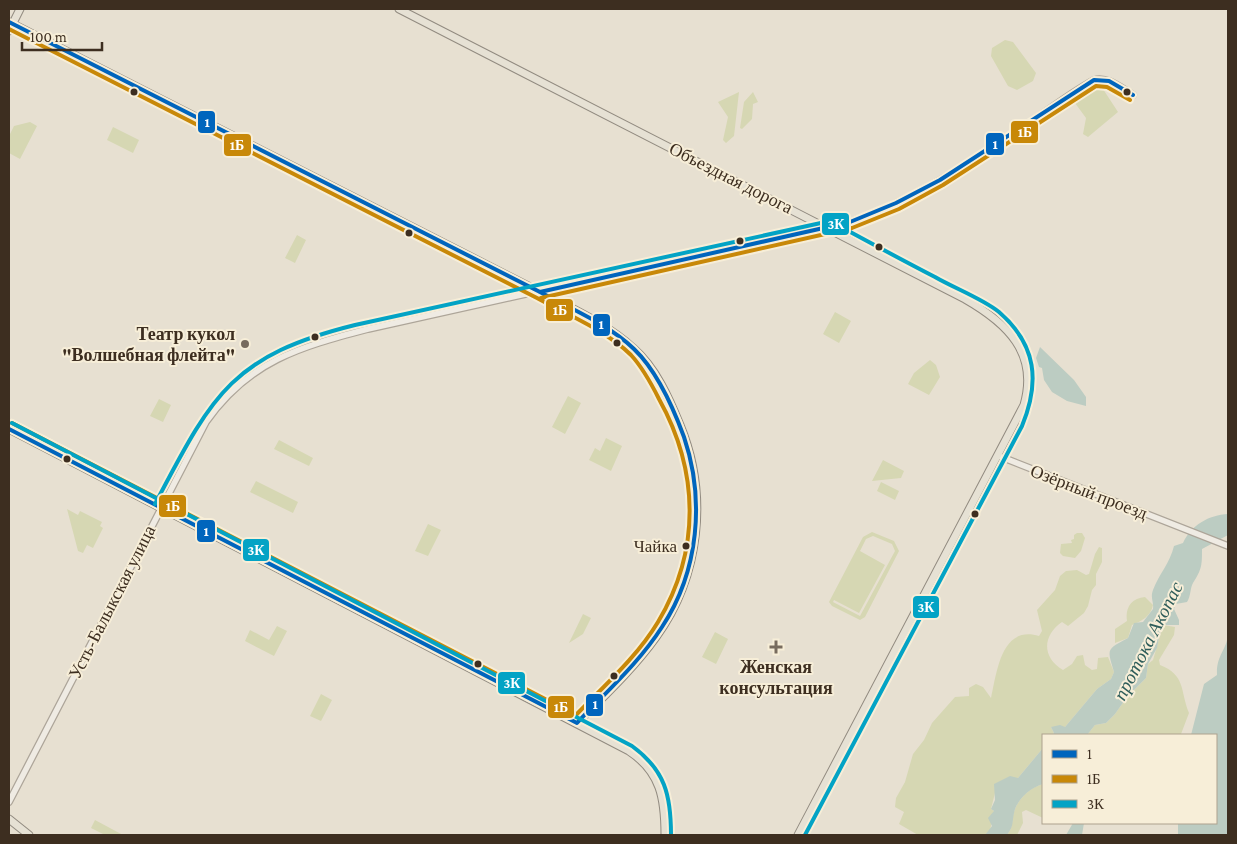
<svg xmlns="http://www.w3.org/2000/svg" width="1237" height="844" font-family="'Crimson Pro',serif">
	<rect width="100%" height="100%" fill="#e7e0d1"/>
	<!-- green -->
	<path fill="#d6d7b3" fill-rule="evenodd" d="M1005,40L1013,42L1036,73L1033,81L1017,90L1008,86L991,56L992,48Z
		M1101,86L1118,112L1088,137L1083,134L1086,118L1075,103Z
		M739,92L734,136L726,143L723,140L728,117L718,102Z
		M753,92L758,102L753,104L752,119L742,129L740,128L744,102Z
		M30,122L37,126L20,159L9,153V136L14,126Z
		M113,127L139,140L133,153L107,140Z
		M297,235L306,240L295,263L285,258Z
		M835,312L851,321L839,343L823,334Z
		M930,360L936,365L940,377L929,395L908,384L914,373Z
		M568,396L581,403L565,434L552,427Z
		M159,399L171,405L163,422L150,416Z
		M606,438L622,446L611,471L589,460L595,448L600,451Z
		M279,440L313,458L309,466L274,449Z
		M883,460L904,471L901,478L872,481Z
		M256,481L298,502L293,513L250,492Z
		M881,482L899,491L895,500L877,491Z
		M67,509L78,515L80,511L102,522L100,526L103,528L93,548L87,545L83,553L78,551Z
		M428,524L441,530L428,556L415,551Z
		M872,532L894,541L899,551L865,617L860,620L832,606L829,602L863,537ZM873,536L892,544L895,551L860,616L833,602L834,600L859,613L885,565L860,551L866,539Z
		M1077,533H1082L1085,538L1081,551L1075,558L1063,556L1060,553L1061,544L1072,543L1071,540L1074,539V535Z
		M1099,547L1102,548V562L1096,574V585L1092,590L1088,606L1084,613L1068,626L1062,622C1043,635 1041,657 1063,670L1072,664L1077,656L1083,655L1085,665L1092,670L1097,669L1098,658L1108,657L1114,672L1111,679L1097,689L1065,727H1051L1054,733L1052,735H1043V748L1018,778H1013L996,789L991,809L994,811L990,831L985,835H918L899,824L904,812L895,807L896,798L905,782L913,754L924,740L932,723L955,697L969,696V688L976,684L983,687L991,698C997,672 1001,625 1039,636L1042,631L1037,610L1055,590L1060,576L1066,571L1077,570L1086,575L1089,574L1095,554Z
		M1145,597L1153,605C1151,616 1142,621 1132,625L1128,638L1115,643V629L1127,621C1125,608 1131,598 1145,597Z
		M583,614L591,618L583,634L569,643Z
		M1163,625L1175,627L1174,635L1159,660L1160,665C1186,675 1180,691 1189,713L1181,734L1087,735L1095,725L1106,723L1115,714L1127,697L1146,678L1148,664L1153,660Z
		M277,626L287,631L274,656L245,641L250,630L269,640Z
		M715,632L728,639L716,664L702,657Z
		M321,694L332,700L321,721L310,716Z
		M1043,784V818L1026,810L1022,812L1023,823L1017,835H1007C1012,829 1012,823 1013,816C1016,800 1029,788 1043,784Z
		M95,820L123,835H105L91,828Z"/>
	<!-- water -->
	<path fill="#bcccc2" d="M1040,347L1074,380L1086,397V406L1067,401L1052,392L1044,380L1042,368L1039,367L1036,358Z
		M1228,514V535L1202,549C1202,565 1202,569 1193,583C1190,588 1191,596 1187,602L1176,604L1174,609L1179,620V625H1163L1161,628L1157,648L1148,664L1146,678L1127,697L1115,714L1106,723L1095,725L1087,735H1052L1054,733L1051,727L1060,725L1065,727L1097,689L1111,679L1114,672C1107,648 1106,650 1128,638L1134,623L1143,622L1153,609C1154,602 1150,598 1153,590C1159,574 1170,563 1174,546L1183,543C1191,525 1209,515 1228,514Z
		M1228,634V835H1178V823H1216V735H1191L1204,684L1217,675C1216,655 1227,650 1228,634Z
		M1043,748V784C1030,788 1017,799 1014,813C1012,822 1014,826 1007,835H985L992,826L988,818L994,811L991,809L995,800L994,784L1010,776L1018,778Z
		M1073,823H1084L1082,835H1066Z"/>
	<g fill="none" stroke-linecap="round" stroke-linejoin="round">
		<defs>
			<path id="minor" d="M999,456L1228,546
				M9,802L206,422C249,361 299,347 368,329L850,222C913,201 969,163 1024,127C1047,111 1070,93 1094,80C1108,76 1121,88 1133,95"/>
			<path id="major" d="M399,9L965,299C1007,323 1039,353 1024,405L798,835
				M9,22L540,292C571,308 607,324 633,348C656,368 669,398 680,425C709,495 700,576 656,637C633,669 604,696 577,723
				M9,31L20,9
				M9,429L629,751C661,772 665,799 665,835
				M9,819L29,835"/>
		</defs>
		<!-- minor casing -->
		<use href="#minor" stroke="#ada599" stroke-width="8"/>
		<!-- major casing -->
		<use href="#major" stroke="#928b80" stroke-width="9"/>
		<!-- minor -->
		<use href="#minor" stroke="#efebe3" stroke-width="5.5"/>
		<!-- major -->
		<use href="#major" stroke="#e6e1d4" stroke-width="7"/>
		<defs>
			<path id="bus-1" d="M9,22L540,292C571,309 608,324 634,349C657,371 673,407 684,437C705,499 699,571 662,627C639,663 606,692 577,723L9,429
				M540,292L850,222L896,203L940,180L1094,80L1109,81L1133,95"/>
			<path id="bus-2" d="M9,29L537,298C566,314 607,331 631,355C643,368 651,383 659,399C699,471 701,550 658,622C637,657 604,686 576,715L12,423
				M541,298L852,228L899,209L943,185L1096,86L1107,87L1130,100"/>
			<path id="bus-3" d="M12,423L632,746C665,770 671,795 671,835
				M155,504C212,396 230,356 355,325L830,221C865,240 900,259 935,277C954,288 983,299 999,312C1037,345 1040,382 1022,426L805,835"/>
		</defs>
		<!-- bus-1 casing -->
		<use href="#bus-1" stroke="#f7eed8" stroke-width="8"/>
		<!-- bus-2 casing -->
		<use href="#bus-2" stroke="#f7eed8" stroke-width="8"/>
		<!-- bus-3 casing -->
		<use href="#bus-3" stroke="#f7eed8" stroke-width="8"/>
		<!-- bus-1 -->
		<use href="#bus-1" stroke="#0065bd" stroke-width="4"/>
		<!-- bus-2 -->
		<use href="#bus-2" stroke="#c88808" stroke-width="4"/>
		<!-- bus-3 -->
		<use href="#bus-3" stroke="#03a3c5" stroke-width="4"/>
	</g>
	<!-- markers -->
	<g fill="#3d2e20" stroke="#f7eed8" stroke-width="2">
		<circle cx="134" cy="92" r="4.5"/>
		<circle cx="1127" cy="92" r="4.5"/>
		<circle cx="409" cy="233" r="4.5"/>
		<circle cx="740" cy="241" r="4.5"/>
		<circle cx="879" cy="247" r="4.5"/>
		<circle cx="315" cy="337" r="4.5"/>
		<circle cx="617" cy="343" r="4.5"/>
		<circle cx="67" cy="459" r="4.5"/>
		<circle cx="975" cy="514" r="4.5"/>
		<circle cx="686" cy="546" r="4.5"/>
		<circle cx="478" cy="664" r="4.5"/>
		<circle cx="614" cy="676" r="4.5"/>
	</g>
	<g fill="#786c5e" stroke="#f7eed8" stroke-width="2">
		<circle cx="245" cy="344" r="5"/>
		<path d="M773.5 639.5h5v5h5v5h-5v5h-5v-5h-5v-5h5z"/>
	</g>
	<g text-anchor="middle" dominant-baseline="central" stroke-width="4" stroke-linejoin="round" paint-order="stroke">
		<!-- bus labels -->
		<g font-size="17" fill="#3d2e20" stroke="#f7eed8" text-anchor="end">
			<text x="677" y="546">Чайка</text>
		</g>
		<!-- street labels -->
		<g font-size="18" fill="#3d2e20" stroke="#f7eed8">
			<text transform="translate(731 178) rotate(27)">Объездная дорога</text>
			<text transform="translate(1089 492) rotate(21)">Озёрный проезд</text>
			<text transform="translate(112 602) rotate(-63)">Усть-Балыкская улица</text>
		</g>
		<!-- poi labels -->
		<g font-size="18" font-weight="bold" fill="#3d2e20" stroke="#f7eed8" text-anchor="end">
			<text x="235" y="334">Театр кукол<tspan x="235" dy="21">"Волшебная флейта"</tspan></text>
			<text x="776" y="667" text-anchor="middle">Женская<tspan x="776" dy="21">консультация</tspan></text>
		</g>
		<!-- water labels -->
		<g font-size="19" font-style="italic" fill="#2f5d5a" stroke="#f7eed8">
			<text transform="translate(1148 641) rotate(-63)">протока Акопас</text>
		</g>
	</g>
	<g stroke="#f7eed8" stroke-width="2">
		<rect x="197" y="110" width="19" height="24" rx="5" fill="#0065bd"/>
		<rect x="1010" y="120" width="29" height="24" rx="5" fill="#c88808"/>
		<rect x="985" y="132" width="20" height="24" rx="5" fill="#0065bd"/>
		<rect x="223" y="133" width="29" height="24" rx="5" fill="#c88808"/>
		<rect x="821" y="212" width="29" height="24" rx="5" fill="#03a3c5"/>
		<rect x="545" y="298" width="29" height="24" rx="5" fill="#c88808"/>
		<rect x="592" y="313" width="19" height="24" rx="5" fill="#0065bd"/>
		<rect x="158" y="494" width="29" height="24" rx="5" fill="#c88808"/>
		<rect x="196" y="519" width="20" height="24" rx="5" fill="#0065bd"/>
		<rect x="242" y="538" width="28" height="24" rx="5" fill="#03a3c5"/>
		<rect x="912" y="595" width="28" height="24" rx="5" fill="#03a3c5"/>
		<rect x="497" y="671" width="29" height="24" rx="5" fill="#03a3c5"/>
		<rect x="585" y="693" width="19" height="24" rx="5" fill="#0065bd"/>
		<rect x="547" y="695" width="28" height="24" rx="5" fill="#c88808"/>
	</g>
	<g font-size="14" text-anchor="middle" font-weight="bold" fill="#fff">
		<text x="207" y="127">1</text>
		<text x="1025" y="137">1Б</text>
		<text x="995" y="149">1</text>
		<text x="237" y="150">1Б</text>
		<text x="836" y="229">3К</text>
		<text x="560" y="315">1Б</text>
		<text x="601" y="329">1</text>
		<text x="173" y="511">1Б</text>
		<text x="206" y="536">1</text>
		<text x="256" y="555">3К</text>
		<text x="926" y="612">3К</text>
		<text x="512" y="688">3К</text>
		<text x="595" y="709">1</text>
		<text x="561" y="712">1Б</text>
	</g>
	<!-- border -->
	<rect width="1237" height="844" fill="none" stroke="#3d2e20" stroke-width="20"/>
	<!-- legend -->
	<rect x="1042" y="734" width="175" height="90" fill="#f7eed8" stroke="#ada18e"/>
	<rect x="1052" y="750" width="25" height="8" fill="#0065bd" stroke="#ada18e"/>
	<text x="1087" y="759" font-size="15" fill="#3d2e20">1</text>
	<rect x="1052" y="775" width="25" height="8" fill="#c88808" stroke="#ada18e"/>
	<text x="1087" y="784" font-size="15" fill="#3d2e20">1Б</text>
	<rect x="1052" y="800" width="25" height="8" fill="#03a3c5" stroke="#ada18e"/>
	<text x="1087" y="809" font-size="15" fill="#3d2e20">3К</text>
	<!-- scale -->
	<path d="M22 42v8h80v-8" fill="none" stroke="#3d2e20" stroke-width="2.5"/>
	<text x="30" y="42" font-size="15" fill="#3d2e20" stroke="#f7eed8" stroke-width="4" paint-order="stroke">100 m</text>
</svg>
